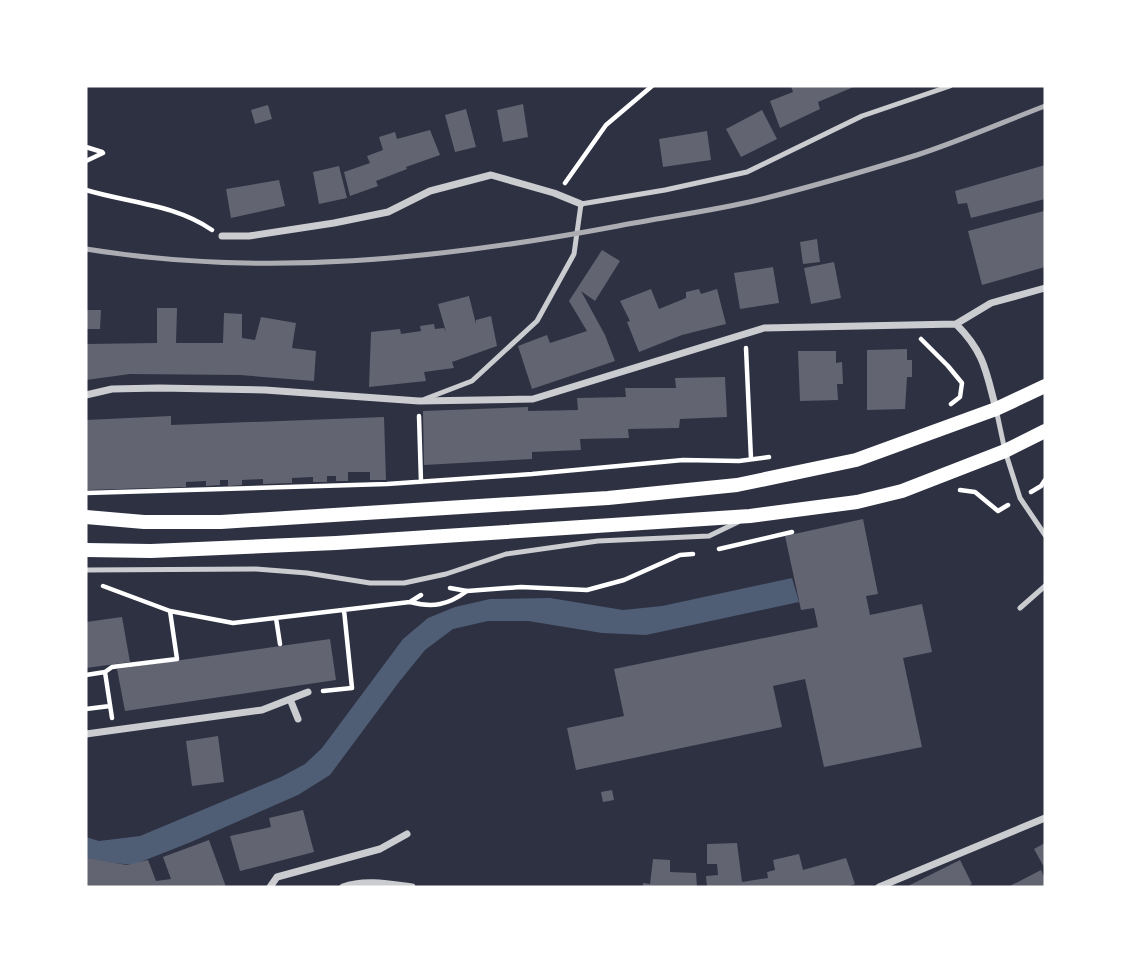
<svg xmlns="http://www.w3.org/2000/svg" width="1131" height="973" font-family="'Nunito Sans',sans-serif">
	<rect width="100%" height="100%" fill="#2d3142"/>
	<!-- water -->
	<path fill="#4f5d75" d="M792,578L799,602L646,635L602,633L528,621H488L453,629L425,650L399,682L330,775L298,795L191,842L133,865L86,860V837L99,841L140,836L281,777L305,764L322,748L403,639L428,618L455,607L490,599L550,598L623,610L662,606Z"/>
	<!-- building -->
	<path fill="#626471" d="M791,86H856L818,102L820,109L780,128L770,101L793,92Z
		M523,104L528,137L503,142L497,110Z
		M268,105L272,119L255,124L251,110Z
		M466,109L476,147L455,152L445,115Z
		M762,110L777,139L741,157L726,129Z
		M430,130L440,155L406,167L407,169L376,181L378,186L350,196L344,172L370,163L367,156L383,150L379,137L395,132L397,139Z
		M707,131L711,160L663,167L659,139Z
		M1045,165V199L971,218L967,203L958,204L955,191Z
		M339,166L347,198L319,204L313,172Z
		M279,180L285,206L231,218L226,189Z
		M1044,211L1045,267L982,285L968,231Z
		M817,239L820,262L803,264L800,242Z
		M602,250L620,261L595,301L581,291L605,335L615,361L532,389L518,346L547,335L550,343L587,331L569,301Z
		M834,262L841,298L811,304L804,268Z
		M773,267L779,303L740,309L734,273Z
		M651,289L659,309L686,298V292L699,289L701,294L717,289L726,324L682,335L639,352L627,322L630,321L620,301Z
		M469,296L476,324V320L491,316L497,346L452,362L454,368L424,372L426,381L369,387L371,332L400,329L401,334L421,331L420,326L434,324L435,329L444,328L446,332L438,304Z
		M157,308H177L176,343H223L224,313L242,314V338L255,340L261,317L296,323L292,348L316,351L314,381L240,375L130,374L86,380V344L157,343Z
		M86,310H101L100,329H86Z
		M907,349V360H912V377H907L905,409L867,410V350Z
		M798,351H836V363L842,362L843,384H837L838,400L800,401Z
		M725,377L727,417L680,419L679,428L628,429L629,438L580,439L581,450L532,452V459L424,465L423,411L528,407V411L578,410L577,398L626,397L625,388H676L675,378Z
		M171,416V425L384,417L386,480H370V472H348V481H336V476H327V482H313V477L292,478V483L263,484V479L242,480V485L228,486V480H220V485L206,486V481L186,482V487L86,490V420Z
		M863,519L878,594L866,596L870,615L922,604L932,652L903,658L922,747L824,767L805,679L773,686L782,727L576,770L567,728L624,716L614,669L818,627L814,608L801,610L785,536Z
		M122,617L130,662L86,668V622Z
		M330,639L336,680L125,711L117,669Z
		M218,736L224,782L192,786L186,741Z
		M612,790L614,800L603,802L601,792Z
		M303,810L314,852L240,871L230,836L271,827L269,818Z
		M209,840L226,887H86V858L127,865L148,860L156,881L171,879L163,857Z
		M737,843L742,882L768,878L767,872L775,870L773,860L799,854L803,870L846,858L855,884L846,887H707L706,876L718,875L717,864H707V844Z
		M1045,843V869L1034,849Z
		M653,859L670,860V872L696,873L697,887H643V883L650,884Z
		M960,860L972,884L967,887H906Z
		M1041,870L1045,879V887H1008Z"/>
	<g fill="none" stroke-linecap="round" stroke-linejoin="round">
		<!-- path -->
		<path stroke="#fff" stroke-width="4.5" d="M86,147L102,152
			M86,161L103,153
			M565,183L606,125L652,86
			M86,190C129,203 174,204 212,230
			M921,339L948,366L962,383L960,397L951,404
			M746,348L751,459
			M419,416L421,482
			M960,490L975,492L998,511L1008,505
			M1031,492L1041,486L1045,480
			M86,493L387,484L532,474L683,460L739,461L769,457
			M719,549L792,532
			M103,586L170,611L233,623L410,602C433,608 448,605 467,591
			M450,588L467,591L521,587L587,590L624,580L680,555L693,554
			M410,602L421,595
			M276,618L280,644
			M105,672L112,667L177,659L170,611
			M86,675L105,672L112,718
			M323,691L352,688L344,610
			M86,709L110,706"/>
		<!-- service -->
		<path stroke="#caccd0" stroke-width="5" d="M425,399L472,381L537,321L574,254L581,204L665,190L747,172L862,116L950,86
			M996,409L1005,451L1020,498L1045,535
			M86,570L256,569L307,573L370,583H404L446,574L506,554L598,541L709,536L738,522
			M1020,608L1045,586"/>
		<!-- minor -->
		<path stroke="#caccd0" stroke-width="7" d="M222,236H249L334,223L388,212L430,191L491,175L554,193L581,204
			M956,324C985,353 986,372 996,409
			M86,395L112,389L159,388L265,390L419,401L533,399L764,328L956,324L991,303L1045,288
			M290,699L298,719
			M86,734L262,710L308,692
			M270,887L277,877L380,849L407,834
			M343,887C364,879 390,884 412,887
			M879,887L1045,818"/>
		<!-- secondary -->
		<path stroke="#fff" stroke-width="14" d="M86,517L144,522H221L608,498L737,485L856,460L996,409L1045,386
			M86,550L151,551L336,543L750,516L857,502L902,491L1005,451L1045,431"/>
		<!-- rail -->
		<path stroke="#abadb3" stroke-width="5" d="M86,249C263,278 442,259 618,226C664,217 712,211 758,200C811,187 865,171 917,155C960,141 1003,122 1045,106"/>
	</g>
	<!-- border -->
	<rect width="1131" height="973" fill="none" stroke="#ffffff" stroke-width="175"/>
</svg>
